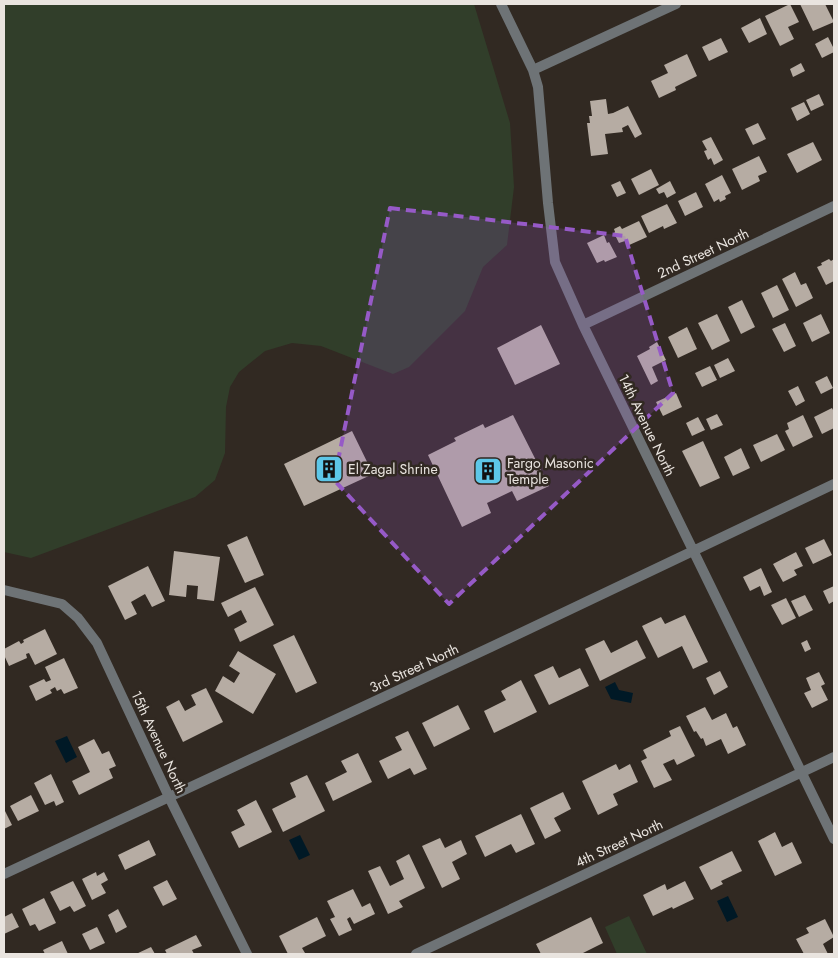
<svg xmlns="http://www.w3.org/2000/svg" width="838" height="958" font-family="Jost,sans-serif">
	<rect width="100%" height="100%" fill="#312922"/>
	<!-- green -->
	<path fill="#313e2a" d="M4,4H474L510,123L514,187L507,245L483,267L465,311L409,367L393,374L321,346L292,343L265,351L239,372L230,387L226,407L225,453L215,480L195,497L31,558L4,552Z
		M629,916L647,954H617L605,927Z"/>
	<!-- water -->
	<path fill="#001926" d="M615,682L619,690L633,693L631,703L611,699L605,687Z
		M67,736L77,757L66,763L55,741Z
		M300,835L310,855L299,860L289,840Z
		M728,896L738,917L727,922L717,901Z"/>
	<!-- building -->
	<path fill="#b6aca3" d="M790,4L799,22L788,27L794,39L780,46L765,16Z
		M800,4H825L834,22L813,31Z
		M760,18L767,34L749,43L741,28Z
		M828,37L834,49V52L822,58L815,44Z
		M721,38L728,52L709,61L702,47Z
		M687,54L697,76L675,87L676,90L659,98L651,81L668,73L664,65Z
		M801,63L805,71L793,77L790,69Z
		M819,94L824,105L811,111L806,100Z
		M606,99L608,114L613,113L628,106L642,134L635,138L628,125L622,128L623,132L605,134L608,154L591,156L587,123H590L589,116H592L590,101Z
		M804,102L810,114L797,121L791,108Z
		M758,123L766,139L753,145L745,129Z
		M711,137L723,160L714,165L711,158L708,160L704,151L707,150L702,141Z
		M813,142L822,160L797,173L787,154Z
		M759,156L767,172L758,176L760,181L742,190L732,169Z
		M651,169L659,185L639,195L631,179Z
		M722,175L731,193L725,196L726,199L720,202L719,199L714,202L705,184Z
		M620,181L626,193L617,197L611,185Z
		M670,181L676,193L667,198L664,192L659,194L656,189Z
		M696,192L703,207L685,216L678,201Z
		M667,204L677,223L664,229L663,226L649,233L641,216Z
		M639,221L647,237L627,246L625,241L619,243L614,233L615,232L614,229L620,226L622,229Z
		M604,235L607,243L609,242L617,257L605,262L604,260L597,263L587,243Z
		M829,259L831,261L834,259V281L826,285L817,267L822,265L821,263Z
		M795,272L801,285L806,283L813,298L796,307L782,279Z
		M777,285L789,310L773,318L761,293Z
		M742,300L755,327L741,334L728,307Z
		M717,314L730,341L712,350L698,323Z
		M821,314L830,333L812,342L803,323Z
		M785,323L796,346L784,352L772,329Z
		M541,325L560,364L515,385L497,348Z
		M687,327L697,349L678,358L668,337Z
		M657,342L666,360L652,367L658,381L651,385L637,356L650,349L649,347Z
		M728,358L735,371L720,378L714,365Z
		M710,366L717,380L702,387L695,373Z
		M827,376L833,388L821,394L815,382Z
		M798,386L805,401L796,406L788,391Z
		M676,393L682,407L663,416L656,402Z
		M832,408L834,412V428L822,434L814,417Z
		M717,414L723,425L711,430L706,419Z
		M513,415L549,486L517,501L512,491L487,503L491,513L462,527L428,455L456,441L454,438L483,424L485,428Z
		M803,415L813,437L793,447L785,431L789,429L787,423Z
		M698,417L705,430L692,436L686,423Z
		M352,431L373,474L304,506L284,464Z
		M777,434L785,450L761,462L753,445Z
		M703,441L720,478L700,487L682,451Z
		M741,448L750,468L733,476L724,457Z
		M247,536L264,575L245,583L227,545Z
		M824,539L832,555L813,564L805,548Z
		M174,551L220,557L214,601L197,599L198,586L187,585L186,597L169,595Z
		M796,552L803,566L794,570L797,575L783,582L773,564Z
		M148,566L165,601L152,607L145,594L131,602L137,614L125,620L108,586Z
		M761,568L772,592L764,596L760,586L750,591L743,577Z
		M834,586V601L829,604L823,591Z
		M255,587L274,625L240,642L234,629L247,622L241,610L228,617L221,603Z
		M805,595L813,610L799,617L791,601Z
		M786,598L796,618L782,625L771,605Z
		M685,615L708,662L693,669L682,646L658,658L642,626L661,617L665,624Z
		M45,629L57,654L35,665L29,653L26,654L27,658L9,666L4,655V649L19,641L21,644L24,642L23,640Z
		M294,635L317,683L296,693L273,645Z
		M604,640L611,653L637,640L646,658L600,681L585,649Z
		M807,640L811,649L805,652L801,643Z
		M238,651L276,674L253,714L215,691L223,676L234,683L240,673L229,666Z
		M64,658L78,688L64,694L61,689L57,691L55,687L50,690L52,693L36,701L29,686L44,679L46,682L51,680L45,667Z
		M553,666L559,678L580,668L589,686L549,705L534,675Z
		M720,671L728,687L714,695L706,678Z
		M819,672L825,684L821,686L828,700L812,708L804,693L811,690L806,678Z
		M521,680L537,712L494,733L484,711L506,700L501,691Z
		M206,688L223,722L183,742L166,707L179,700L185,711L196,705L191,695Z
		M458,705L470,729L434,747L422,723Z
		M705,707L712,720L726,713L733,728L737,726L746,745L728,754L721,739L706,746L703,738L701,739L696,731L694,732L686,716Z
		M680,726L695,756L677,765L674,759L663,764L672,780L654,788L641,761L647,758L643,750L671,736L669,731Z
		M408,731L427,769L414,775L410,768L388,779L379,761L402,750L395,737Z
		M94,739L102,754L109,751L116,766L109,769L113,778L79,795L72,781L90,772L78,747Z
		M358,753L372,782L333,801L325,783L347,772L341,761Z
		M616,764L619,770L630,764L638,782L613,794L618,805L598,815L582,781Z
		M51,774L64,802L56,806L54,801L45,805L34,783Z
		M307,775L325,811L283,832L272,809L296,797L290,783Z
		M563,792L571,809L554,818L561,831L545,839L530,808Z
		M31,795L39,811L18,821L10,806Z
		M256,800L272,832L239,848L231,832L245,825L237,810Z
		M4,809L12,825L4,829Z
		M521,814L535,844L516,853L511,844L485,857L475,836Z
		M775,832L782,847L792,842L802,863L775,876L758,841Z
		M440,838L445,848L461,840L467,854L452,862L460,879L442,888L422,846Z
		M149,840L156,855L125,870L118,855Z
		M732,851L742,871L721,881L723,884L711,890L699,867Z
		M409,854L425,888L399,901L403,907L388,914L368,871L380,866L390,886L404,879L396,861Z
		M96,872L97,876L104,872L108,880L101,884L106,893L92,900L82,879Z
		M167,880L177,899L163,906L153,887Z
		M73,881L86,906L74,912L70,906L60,911L50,892Z
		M685,881L694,899L673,909L672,907L653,916L643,895L665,884L667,890Z
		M353,889L362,907L370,903L375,914L354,924L350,917L347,919L352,930L339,936L330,919L335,917L327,901Z
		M44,898L56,923L39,931L35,924L30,926L22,909Z
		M118,909L127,927L116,933L108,915Z
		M12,913L19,927L4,934V917Z
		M317,917L326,936L302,948L305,953L302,954H288L279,936Z
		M591,917L603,943L581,954H541L536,944Z
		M825,919L834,937L823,944L828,954H804L796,939L809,933L806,928Z
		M97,927L105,943L90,950L82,934Z
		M196,935L202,946L192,950L194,954H167L165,950Z
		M62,941L68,954H45L43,950Z
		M151,947L155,954H136Z"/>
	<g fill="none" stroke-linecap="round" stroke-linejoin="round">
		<!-- minor -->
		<path stroke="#6e7376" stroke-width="10" d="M501,4L533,70L538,87L548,203L555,262L583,325L834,839
			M533,70L676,4
			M583,325L834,206
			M4,590L62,604L78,618L97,643L169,797L247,954
			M4,874L491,647L834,484
			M416,954L834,757"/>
	</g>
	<!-- marked area -->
	<path fill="#965ac7" fill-opacity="0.2" stroke="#965ac7" stroke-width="4" stroke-dasharray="10 6" stroke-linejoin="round" d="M390,208L625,236L673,393L449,604L334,480Z"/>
	<!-- icons -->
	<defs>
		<symbol id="building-square" viewBox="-11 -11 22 22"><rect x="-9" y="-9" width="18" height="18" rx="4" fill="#5dc7e8" stroke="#312922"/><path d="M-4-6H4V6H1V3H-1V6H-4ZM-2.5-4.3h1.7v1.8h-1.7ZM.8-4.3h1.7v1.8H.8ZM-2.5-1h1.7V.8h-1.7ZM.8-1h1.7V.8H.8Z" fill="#111"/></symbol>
	</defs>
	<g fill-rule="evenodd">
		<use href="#building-square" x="313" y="453" width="32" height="32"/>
		<use href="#building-square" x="472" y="455" width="32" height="32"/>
	</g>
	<g text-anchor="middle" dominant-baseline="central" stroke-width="5" stroke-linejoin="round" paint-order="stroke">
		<!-- street labels -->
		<g font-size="14" fill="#e9e4df" stroke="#312922">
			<text transform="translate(703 253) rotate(-25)">2nd Street North</text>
			<text transform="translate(647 425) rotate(64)">14th Avenue North</text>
			<text transform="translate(414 668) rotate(-25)">3rd Street North</text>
			<text transform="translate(159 742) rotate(65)">15th Avenue North</text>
			<text transform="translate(619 843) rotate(-25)">4th Street North</text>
		</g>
		<!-- poi labels -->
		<g font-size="14" fill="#e9e4df" stroke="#312922" text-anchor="start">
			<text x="507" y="463">Fargo Masonic<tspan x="507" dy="16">Temple</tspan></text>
			<text x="348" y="469">El Zagal Shrine</text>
		</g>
	</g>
	<!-- border -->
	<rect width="838" height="958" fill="none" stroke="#e9e4df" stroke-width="10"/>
</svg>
